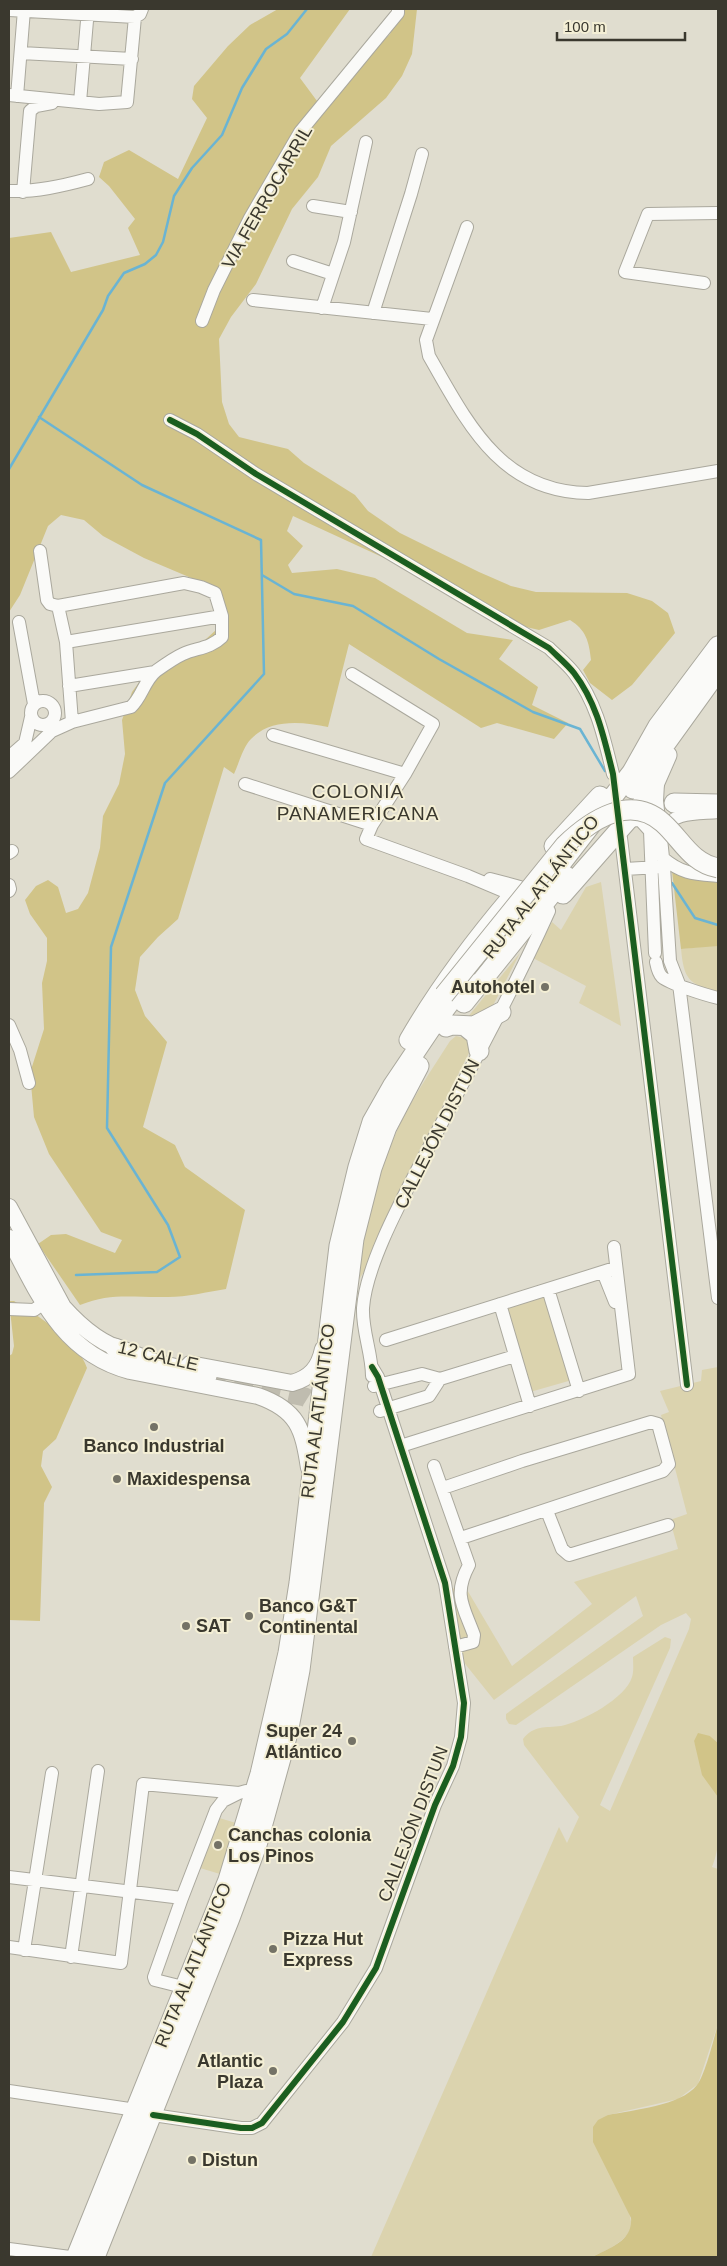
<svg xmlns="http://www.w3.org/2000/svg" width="727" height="2266" font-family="Helvetica,sans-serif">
	<rect width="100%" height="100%" fill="#e0ddcf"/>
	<!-- green -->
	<path fill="#dbd3ae" d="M601,882L621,1026L579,1003L586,986L533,958L552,922L561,930L586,887Z
		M710,946H718V992C688,984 684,979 681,949Z
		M520,953L486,1019L467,1018Z
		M456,1036L469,1039V1053L385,1221L365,1270L358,1281C363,1228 377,1174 399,1126C414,1096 432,1069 450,1041Z
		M546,1293L572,1380L530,1392L505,1306Z
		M718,1367V1743L710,1736L694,1741C699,1759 716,1783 718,1798C721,1818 720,1848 712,1867L718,1869V2024L698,2084L678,2099L608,2115L632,2226C625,2243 608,2249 592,2257H371L559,1827L567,1843L579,1817L524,1745L523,1739C534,1725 545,1728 561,1726C582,1722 626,1698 632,1677C634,1671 633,1663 633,1657L665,1637L671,1639L670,1648L600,1805L610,1811L689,1629L691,1619L686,1613L661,1625L516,1725L509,1724L506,1719V1714L643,1616L636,1596L494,1700L462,1660L451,1590L463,1583L512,1666L592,1604L574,1582L678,1549L670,1520L687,1514L661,1415L669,1412L660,1391L701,1381L702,1370Z
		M216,1817L236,1823L220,1874L200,1868Z"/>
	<!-- forest -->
	<path fill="#d1c488" d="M278,9H350L300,78L320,105L390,34L400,9H417L412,54L402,76L386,98L331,146L318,177L292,209L256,284L231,317L219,339L222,402L229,424L239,437L288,449L304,463L355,495L368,511L400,533L479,572L511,586L536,592L627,593L652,601L668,613L675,633L632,685L612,700L590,683L583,670L591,660C589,641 586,630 570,620L539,630L526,627L482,603L293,516L287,531L303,546L288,565L292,573L337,569L375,578L467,633L513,640L499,659L538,687L532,705L568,723L554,739L497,723L481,728L349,644L328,727C303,722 271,718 251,739C243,747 239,763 234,774L224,767L178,919L158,937L140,957L135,990L145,1016L167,1042L143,1127L175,1145L185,1167L245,1210L226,1289C207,1292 187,1297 168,1297C134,1298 112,1292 80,1305L38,1244L51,1235L66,1234L115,1253L122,1240L101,1232L49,1154L34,1117L30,1073L44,1029L42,983L47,961V938L30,914L25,900L36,886L48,880L58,887L66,913L78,909L88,893L100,848L103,816L119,784L125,754L122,720L132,692L143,677L195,649L216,630L215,588L144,558L103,536L84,520L61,515L48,526L20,595L9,612V238L51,232L71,272L140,255L128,228L135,219L109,186L99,177L104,162L129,150L178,179L207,118L192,99L194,86L228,46L250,25Z
		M672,871L718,879V946L681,949Z
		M9,1301H14C38,1316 78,1340 87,1368L56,1439L43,1451L41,1466L52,1487L44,1503L40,1621L9,1620V1356L12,1354L14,1346Z
		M698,1733L710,1736L718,1743V1797L702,1775L694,1741Z
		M718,2024V2257H592C609,2248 633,2241 631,2218L593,2142V2127L598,2120L608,2115C632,2110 681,2106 697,2085C705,2075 714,2038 718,2024Z"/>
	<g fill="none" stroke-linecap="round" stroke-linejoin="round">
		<!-- stream -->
		<path stroke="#6ab4d3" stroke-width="2.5" d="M39,417L142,485L261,540L264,674L165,783L111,947L107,1128L168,1225L180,1257L157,1272L76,1275
			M9,469L103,310L108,296L124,273L145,264L156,255L163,242L174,196L192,168L222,135L242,88L266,49L287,34L307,9
			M262,575L294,594L353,606L439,659L533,712L580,729L605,771
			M672,883L695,918L718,925"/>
		<!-- highway-tunnel -->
		<path stroke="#bfbcaf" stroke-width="19" stroke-dasharray="19 9" stroke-linecap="butt" d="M207,1376L305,1397L321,1407L330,1416"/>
		<defs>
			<path id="minor" d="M9,10L135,17L140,14L142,9
				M21,53L132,59
				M9,95L99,104L127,102L135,17
				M17,96L24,10
				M80,102L88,9
				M9,191C36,192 62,186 88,179
				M23,192L30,111L36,106L52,103
				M313,206L351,212
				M467,227L426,340L429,356C467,422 500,492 588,493L718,471
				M293,261L333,274
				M704,283L625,272L648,214L718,213
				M253,300L432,319
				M322,308L344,242L366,142
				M373,313L411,194L422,154
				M202,321L214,290L250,218L300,132L398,13V9
				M170,420L197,434L256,474L549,648C557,656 567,664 574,673C597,703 604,738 613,774
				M40,551L47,600L50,604L58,606L184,583L201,587L215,593L222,616V637C211,648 197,648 183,654C174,658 163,666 156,671C144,681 142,697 131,707L72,722
				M19,622L34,704
				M66,642L222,616
				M352,674L433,724L405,774L372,825L366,839L468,876L513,895
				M69,686L155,672
				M31 713a12 12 0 1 1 24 0a12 12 0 1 1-24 0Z
				M52,731L72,722L66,642L58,606
				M273,735L405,774
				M9,757L25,743L31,717
				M9,772L52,731L53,723
				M658,783L657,801L664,867L670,961L679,984L718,1298
				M245,784L372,825
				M625,821L640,820L650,831L655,953
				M662,831C673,811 698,814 718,812
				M621,838L687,1385
				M9,853L12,851
				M663,858C682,874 694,874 718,876
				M625,869L659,867
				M490,879L520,887
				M9,885L10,889L9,891
				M656,962C657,967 658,973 662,977C670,984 706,995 718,998
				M9,1025L20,1050L29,1083
				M603,1272L615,1302
				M548,1289L579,1391
				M500,1304L530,1406
				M9,1309L34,1310L44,1303
				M386,1340L615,1268
				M372,1376C372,1353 362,1331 363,1308C366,1263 406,1192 427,1151C469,1071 512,993 549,911
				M374,1386L422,1374L440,1379L515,1356
				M380,1411L429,1396L440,1379
				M407,1444L629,1374L614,1247
				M434,1466L469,1565C453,1595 463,1605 474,1635L473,1642L455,1647
				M443,1488L522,1461L651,1422L658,1424L669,1464L663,1471L461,1538
				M547,1511L562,1549L569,1555L668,1525
				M9,1877L182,1898
				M9,1947L121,1963L143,1784L239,1793L246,1791
				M24,1950L52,1773
				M71,1957L98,1771
				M183,1987L155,1980L154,1977L182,1898L216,1810L223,1801L239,1793
				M9,2091L136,2110
				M153,2115L241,2128H252L262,2123L343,2022L376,1968L435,1805L453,1766L461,1737L464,1703L445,1583L378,1377L372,1367
				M9,2249L70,2257"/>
			<path id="major" d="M9,1207L63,1307C80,1326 101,1345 127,1351
				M9,1238C39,1295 62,1353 130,1371L258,1396C298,1410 303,1429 309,1468
				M190,1364L292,1383C310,1378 319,1368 323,1349"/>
			<path id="highway" d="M633,789L718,671
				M674,803L718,804
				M554,846L600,796
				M546,883L632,772L658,726L718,646
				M563,894L649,796L667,755
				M464,1003L566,876
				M465,1026L476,1035L479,1051
				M446,1027L452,1025L474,1026L501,1012
				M409,1040C439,988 473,943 511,898
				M115,1348L156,1364L207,1376
				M76,2257L228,1880L260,1774L288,1653L299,1583L339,1246L358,1167L372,1122L393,1085L436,1021L467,980
				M95,2257L230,1918L257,1845L288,1733L300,1670L354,1239L372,1168L387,1127L419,1066"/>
		</defs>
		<!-- minor casing -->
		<use href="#minor" stroke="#aaa89d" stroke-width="14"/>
		<!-- major casing -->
		<use href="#major" stroke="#aaa89d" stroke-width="18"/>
		<!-- highway casing -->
		<use href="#highway" stroke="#aaa89d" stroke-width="21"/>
		<!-- minor -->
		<use href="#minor" stroke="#fafaf8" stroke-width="12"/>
		<!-- major -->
		<use href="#major" stroke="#fafaf8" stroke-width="16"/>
		<!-- highway -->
		<use href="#highway" stroke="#fafaf8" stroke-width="19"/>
		<defs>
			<path id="highway-bridge" d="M444,995L565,845C590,821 630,793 663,823C682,840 691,863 718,868"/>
		</defs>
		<!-- highway-bridge casing -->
		<use href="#highway-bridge" stroke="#aaa89d" stroke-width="21" stroke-linecap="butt"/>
		<!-- highway-bridge -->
		<use href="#highway-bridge" stroke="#fafaf8" stroke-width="19"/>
		<defs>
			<path id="cycleway" d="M170,420L197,434L256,474L549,648C557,656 567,664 574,673C597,703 604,738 613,774L687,1385
				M153,2115L241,2128H252L262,2123L343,2022L376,1968L435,1805L453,1766L461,1737L464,1703L445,1583L378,1377L372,1367"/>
		</defs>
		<!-- cycleway casing -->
		<use href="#cycleway" stroke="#f4efd5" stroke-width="9"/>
		<!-- cycleway -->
		<use href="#cycleway" stroke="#1b5e20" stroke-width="6"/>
	</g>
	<!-- markers -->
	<g fill="#747266" stroke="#f4efd5" stroke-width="2">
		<circle cx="545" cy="987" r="5"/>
		<circle cx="154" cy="1427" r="5"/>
		<circle cx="117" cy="1479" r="5"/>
		<circle cx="249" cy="1616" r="5"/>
		<circle cx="186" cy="1626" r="5"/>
		<circle cx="352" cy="1741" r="5"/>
		<circle cx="218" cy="1845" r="5"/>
		<circle cx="273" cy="1949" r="5"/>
		<circle cx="273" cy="2071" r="5"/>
		<circle cx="192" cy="2160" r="5"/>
	</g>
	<g text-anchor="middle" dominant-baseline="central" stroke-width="4" stroke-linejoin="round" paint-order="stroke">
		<!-- street labels -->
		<g font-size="18" fill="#3a382e" stroke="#f4efd5">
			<text transform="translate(267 197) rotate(-60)">VIA FERROCARRIL</text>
			<text transform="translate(541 887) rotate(-52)">RUTA AL ATLÁNTICO</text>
			<text transform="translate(437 1134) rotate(-63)">CALLEJÓN DISTUN</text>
			<text transform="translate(158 1356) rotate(13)">12 CALLE</text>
			<text transform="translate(318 1411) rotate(-83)">RUTA AL ATLÁNTICO</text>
			<text transform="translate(413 1824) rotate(-69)">CALLEJÓN DISTUN</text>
			<text transform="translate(193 1965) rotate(-68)">RUTA AL ATLÁNTICO</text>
		</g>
		<!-- poi labels -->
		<g font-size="18" font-weight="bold" fill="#3a382e" stroke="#f4efd5" text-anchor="start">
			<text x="535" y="987" text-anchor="end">Autohotel</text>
			<text x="154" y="1446" text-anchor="middle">Banco Industrial</text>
			<text x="127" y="1479">Maxidespensa</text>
			<text x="259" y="1606">Banco G&amp;T<tspan x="259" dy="21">Continental</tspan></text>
			<text x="196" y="1626">SAT</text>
			<text x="342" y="1731" text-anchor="end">Super 24<tspan x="342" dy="21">Atlántico</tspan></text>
			<text x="228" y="1835">Canchas colonia<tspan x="228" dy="21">Los Pinos</tspan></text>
			<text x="283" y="1939">Pizza Hut<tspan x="283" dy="21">Express</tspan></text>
			<text x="263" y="2061" text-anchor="end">Atlantic<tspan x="263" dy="21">Plaza</tspan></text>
			<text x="202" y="2160">Distun</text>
		</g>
		<!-- neighbourhood labels -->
		<g font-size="19" letter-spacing="1" fill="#3a382e" stroke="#f4efd5">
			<text x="358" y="791">COLONIA<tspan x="358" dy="22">PANAMERICANA</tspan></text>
		</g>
	</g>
	<!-- border -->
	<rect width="727" height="2266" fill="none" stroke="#3a382e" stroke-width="20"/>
	<!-- scale -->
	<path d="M557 32v8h128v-8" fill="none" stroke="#3a382e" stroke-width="2.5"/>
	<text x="564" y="32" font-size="15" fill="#3a382e" stroke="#f4efd5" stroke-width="4" paint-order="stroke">100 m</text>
</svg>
